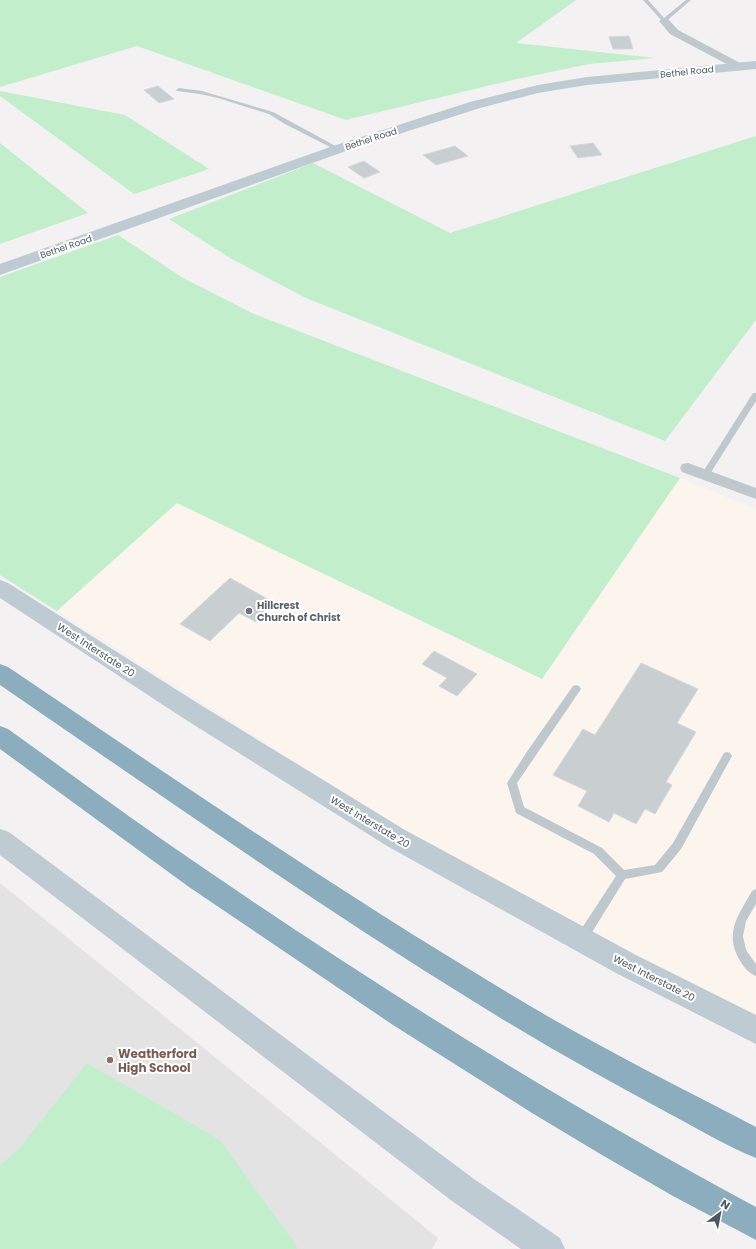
<svg xmlns="http://www.w3.org/2000/svg" width="756" height="1249" font-family="Poppins,sans-serif">
	<rect width="100%" height="100%" fill="#f3f1f2"/>
	<!-- commercial -->
	<path fill="#fcf5ed" d="M680,478L756,509V1021L427,845L57,611L177,503L542,679Z"/>
	<!-- education -->
	<path fill="#e4e3e3" d="M0,883L438,1238L432,1249H0Z"/>
	<!-- green -->
	<path fill="#c3eecb" d="M0,0H576L516,43L655,58L589,64L512,80L346,120L137,46L0,87Z
		M0,91L125,115L209,169L134,194L0,96Z
		M756,136V320L665,441L306,298L230,258L169,219L313,163L450,233Z
		M0,143L88,213L0,244Z
		M118,235L183,278L254,314L680,478L542,679L177,503L57,611L0,575V277Z
		M87,1063L220,1140L296,1245L297,1249H0V1165L17,1151Z"/>
	<!-- building -->
	<path fill="#c9ced0" stroke="#d6d9dc" d="M629,36L633,49H613L609,37Z
		M158,86L174,99L159,103L144,90Z
		M593,143L602,155L578,158L570,146Z
		M455,146L468,156L436,165L423,155Z
		M364,161L380,172L364,178L348,167Z
		M230,578L275,603L256,622L239,613L210,641L180,624Z
		M434,651L477,674L457,696L439,686L447,678L422,664Z
		M641,663L698,689L677,723L696,732L666,782L672,785L655,814L645,809L636,824L614,813L609,822L578,806L587,791L553,775L583,729L595,735Z"/>
	<g fill="none" stroke-linecap="round" stroke-linejoin="round">
		<!-- service -->
		<path fill="#bec8cd" fill-rule="evenodd" d="M643,0H648L664,18L686,0H691L664,23Z
			M179,88L202,91L273,112L341,149L336,150L285,124L269,114L218,98L200,94L177,91L176,90Z
			M753,393H756V401L708,477H702L701,475Z
			M576,685L579,686L581,689L579,692L517,783L524,807L602,848L624,870L655,865L673,843L724,753L727,752L730,753L732,756L681,849L662,872L625,879L586,942L582,943L578,942L576,938L578,934L616,876L594,854L516,813L507,783L526,753L573,686Z
			M756,889V904L746,921L743,936L746,950L756,964V976C748,973 743,966 739,959C724,932 739,914 752,891Z"/>
		<!-- minor -->
		<path fill="#bec8cd" fill-rule="evenodd" d="M664,18L668,19L678,30L744,65L745,67L744,69H736L670,34L659,21Z
			M688,463L756,488V499L682,472L680,468L682,464Z"/>
		<!-- secondary -->
		<path fill="#becbd2" fill-rule="evenodd" d="M756,61V69L587,85L538,93L480,108L343,152L0,275V264L333,146L470,102L538,85L587,77Z
			M0,580L8,583L199,704L405,830L636,955L756,1015V1044L616,973L387,846L183,718L0,598Z
			M0,829L9,832L474,1179L560,1238L565,1249H521L452,1201L0,855Z"/>
		<!-- motorway -->
		<path fill="#8cadbd" fill-rule="evenodd" d="M0,664L8,667C186,787 364,909 549,1017C617,1056 687,1091 756,1127V1158C726,1146 697,1128 668,1113C605,1079 542,1044 481,1006C317,905 159,794 0,685Z
			M0,726L8,729C74,776 138,824 205,869C383,991 566,1105 756,1207V1240L673,1196L602,1155L532,1113L393,1025L189,887L0,749Z"/>
	</g>
	<!-- markers -->
	<circle fill="#6b7280" stroke="#fff" stroke-width="1.5" cx="249" cy="611" r="4"/>
	<circle fill="#8d6e63" stroke="#fff" stroke-width="1.5" cx="110" cy="1060" r="4"/>
	<g text-anchor="middle" dominant-baseline="central" stroke-width="4" stroke-linejoin="round" paint-order="stroke">
		<!-- far-street labels -->
		<g font-size="9" fill="#4a585e" stroke="#fff">
			<text transform="translate(687 72) rotate(-6)">Bethel Road</text>
			<text transform="translate(371 139) rotate(-18)">Bethel Road</text>
			<text transform="translate(66 247) rotate(-19)">Bethel Road</text>
		</g>
		<!-- worship labels -->
		<g font-size="10" font-weight="bold" fill="#5b616d" stroke="#fff" text-anchor="start">
			<text x="257" y="605">Hillcrest<tspan x="257" dy="12">Church of Christ</tspan></text>
		</g>
		<!-- street labels -->
		<g font-size="10" fill="#4a585e" stroke="#fff">
			<text transform="translate(96 650) rotate(33)">West Interstate 20</text>
			<text transform="translate(370 822) rotate(31)">West Interstate 20</text>
			<text transform="translate(654 978) rotate(27)">West Interstate 20</text>
		</g>
		<!-- near-education labels -->
		<g font-size="12" font-weight="bold" fill="#785e54" stroke="#fff" text-anchor="start">
			<text x="118" y="1053">Weatherford<tspan x="118" dy="14">High School</tspan></text>
		</g>
	</g>
	<!-- north arrow -->
	<g transform="translate(720 1213) rotate(32)" stroke="#ffffff" stroke-width="3" paint-order="stroke">
	<path d="M0-3L7 15L0 10L-7 15Z" fill="#4a585e"/>
	<text y="-6" font-size="11" font-weight="bold" text-anchor="middle" fill="#4a585e">N</text>
	</g>
</svg>
